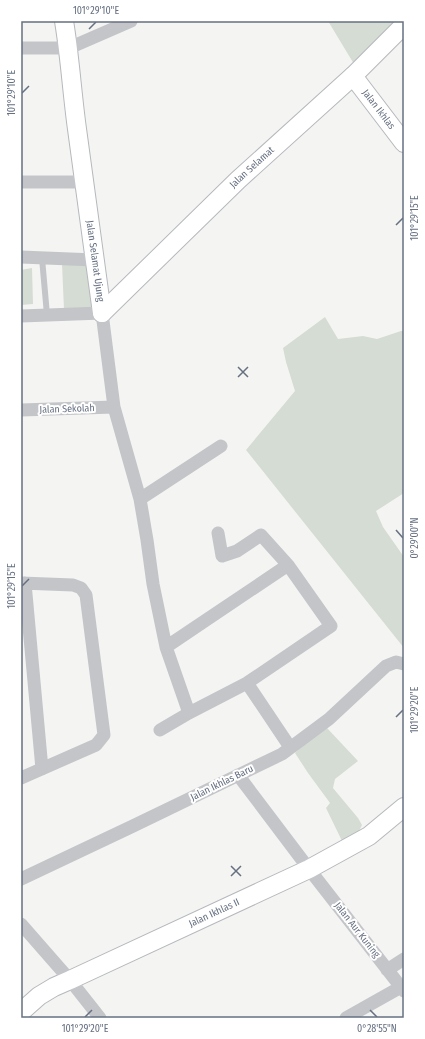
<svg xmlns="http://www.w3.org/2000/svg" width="425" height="1039" font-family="'Fira Sans Condensed',sans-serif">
	<rect width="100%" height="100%" fill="#f4f5f2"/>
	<!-- green -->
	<path fill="#d5dcd3" d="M328,21H396L354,64Z
		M62,264H88L92,309L64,310Z
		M32,268L33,304L21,305V270Z
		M325,317L338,339L363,336L377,339L401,331H404V493L376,511L383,527L404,557V648L246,450L295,391L286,362L283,348Z
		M327,728L358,761L335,779L333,788L358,818L362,825L359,831L343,843L326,808L330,803L308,773L295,753L304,743Z"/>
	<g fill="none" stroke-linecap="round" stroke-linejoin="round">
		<defs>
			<g id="secondary">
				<path id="s1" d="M64,21C70,57 72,93 77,129C85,191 94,252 102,313"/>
				<path id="s2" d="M353,76L404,143"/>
				<path id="s3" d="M102,313L238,180L353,76L404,25"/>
				<path id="s4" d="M21,1012L39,996L54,987L70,980L309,869L369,836L404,807"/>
			</g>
		</defs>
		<!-- secondary casing -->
		<use href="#secondary" stroke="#b5b8bd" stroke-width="20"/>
		<!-- lane -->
		<path stroke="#c3c5c9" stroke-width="6" d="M42,258L47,315"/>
		<!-- street -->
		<path stroke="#c3c5c9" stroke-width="13" d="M21,48H69L131,21
			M21,182H84
			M21,257L95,260
			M21,316L102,313L114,407L140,499L147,540L153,584L166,647L189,713
			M21,410L114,407
			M140,499L221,446
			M218,533L222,556L237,551L261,535L288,565
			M21,583L73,585L81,588L86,595L104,735L96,745L21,778
			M25,583L42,769
			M247,683L290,747
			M160,730L189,713L247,683L331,626L288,565L166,647
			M238,775L309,869L404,991
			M21,879L133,826L282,754L329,719L386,666L396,662L404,664
			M21,924L70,980L100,1018
			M387,970L404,959
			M346,1018L401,987"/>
		<!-- secondary -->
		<use href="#secondary" stroke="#fff" stroke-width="18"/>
	</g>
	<!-- ticks -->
	<path fill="none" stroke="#667081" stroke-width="1.5" d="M89,29L96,22M22,93L29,86M396,225L403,218M238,367L248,377M238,377L248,367M396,530L403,538M22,586L29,579M396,717L403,710M231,866L241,876M231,876L241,866M370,1010L377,1017M85,1017L92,1010"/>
	<g text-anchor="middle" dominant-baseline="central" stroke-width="4" stroke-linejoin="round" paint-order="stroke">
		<!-- street labels -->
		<g font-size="10" fill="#667081" stroke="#fff">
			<text stroke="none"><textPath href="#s2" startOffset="42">Jalan Ikhlas</textPath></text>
			<text stroke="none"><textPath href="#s3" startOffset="209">Jalan Selamat</textPath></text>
			<text stroke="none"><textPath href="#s1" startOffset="242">Jalan Selamat Ujung</textPath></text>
			<text transform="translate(67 409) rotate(-2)">Jalan Sekolah</text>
			<text transform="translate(222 783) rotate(-26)">Jalan Ikhlas Baru</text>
			<text stroke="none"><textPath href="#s4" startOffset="218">Jalan Ikhlas II</textPath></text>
			<text transform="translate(357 930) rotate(52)">Jalan Aur Kuning</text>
		</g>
	</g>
	<!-- border -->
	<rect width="425" height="1039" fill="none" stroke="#ffffff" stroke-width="44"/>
	<rect x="22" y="22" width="381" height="995" fill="none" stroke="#667081" stroke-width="1.5"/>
	<g font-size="10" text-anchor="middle" fill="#667081">
		<text x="96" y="14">101°29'10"E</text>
		<text transform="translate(11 93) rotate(-90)" y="4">101°29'10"E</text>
		<text transform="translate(414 218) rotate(-90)" y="4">101°29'15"E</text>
		<text transform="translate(414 538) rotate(-90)" y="4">0°29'00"N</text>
		<text transform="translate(11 586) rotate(-90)" y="4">101°29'15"E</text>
		<text transform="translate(414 710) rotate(-90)" y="4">101°29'20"E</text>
		<text x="85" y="1032">101°29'20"E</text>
		<text x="377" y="1032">0°28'55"N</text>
	</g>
</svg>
